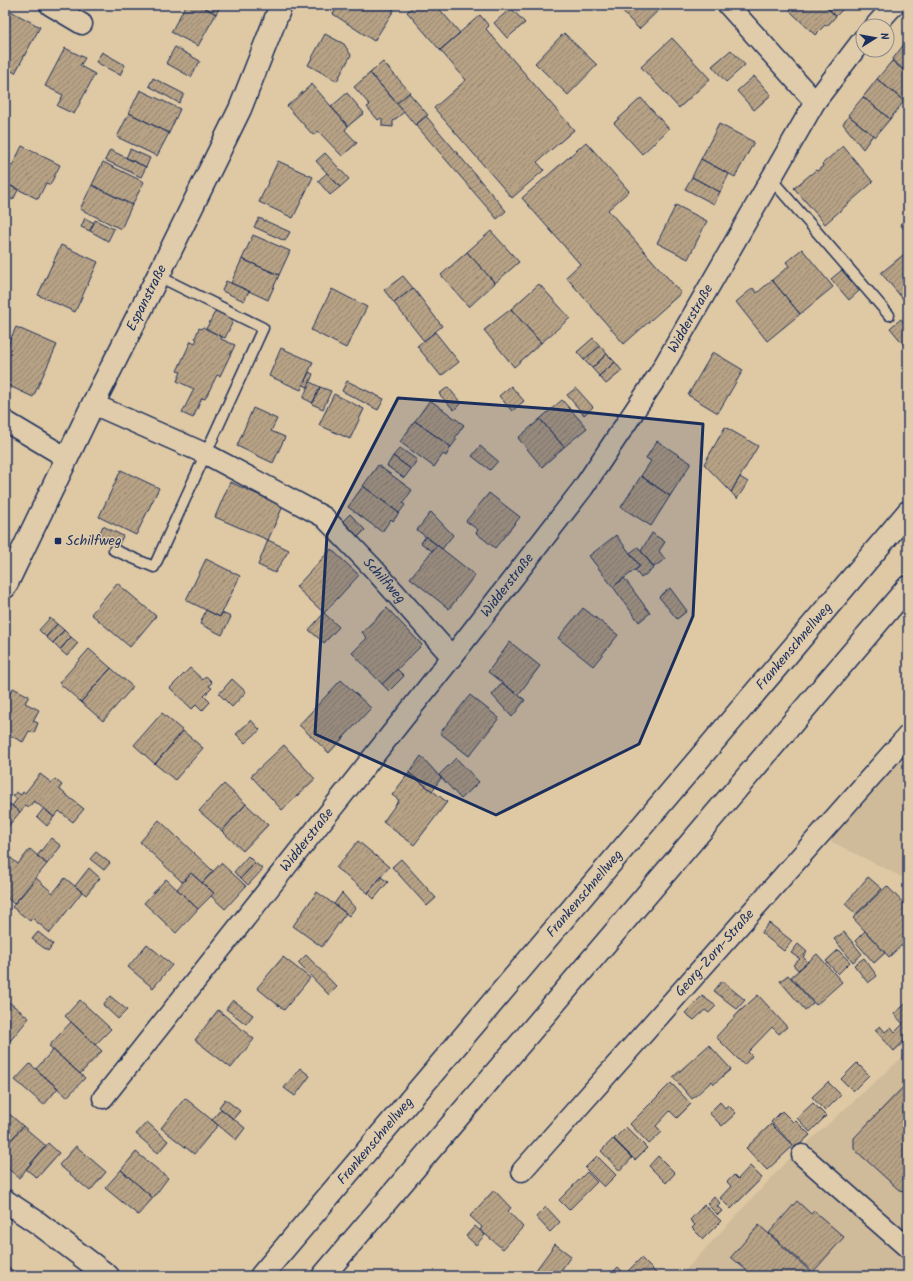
<svg xmlns="http://www.w3.org/2000/svg" width="913" height="1281" font-family="Kalam,sans-serif">
	<defs>
		<pattern id="building-hatch" width="6" height="6" patternUnits="userSpaceOnUse"><rect width="6" height="6" fill="#b7a285"/><path d="M-1 1l2-2M0 6l6-6M5 7l2-2" fill="none" stroke="#948470"/></pattern>
	</defs>
	<rect width="100%" height="100%" fill="#dfc9a4"/>
	<filter id="ink" filterUnits="userSpaceOnUse"><feTurbulence type="fractalNoise" baseFrequency=".025" numOctaves="2"/><feDisplacementMap in="SourceGraphic" scale="8" xChannelSelector="R" yChannelSelector="G"/><feConvolveMatrix kernelMatrix="1 2 1 2 8 2 1 2 1" color-interpolation-filters="sRGB"/></filter>
	<g filter="url(#ink)">
		<!-- built -->
		<path fill="#cfba9a" d="M908,751V880L830,841Z
			M908,1052V1276H680L786,1162Z"/>
		<!-- building -->
		<path fill="url(#building-hatch)" stroke="#1b2f5e" d="M186,5H200L216,14L198,46L171,32Z
			M200,5H221L216,14Z
			M336,5H386L394,10L374,41L333,14L338,6Z
			M415,5H436L460,33L440,50L407,12Z
			M616,5H664L639,29Z
			M795,5H824L836,16L827,26L825,25L815,35L790,11Z
			M824,5H847L836,16Z
			M5,8L40,27L15,73L5,67Z
			M511,8L525,23L507,38L494,23Z
			M480,15L489,26L486,29L574,130L537,162L544,170L512,198L434,108L466,80L440,50Z
			M564,33L597,65L568,95L535,63Z
			M325,34L344,44L351,55L337,81L308,65Z
			M672,38L710,79L679,108L641,67Z
			M905,43L908,45V73L892,60Z
			M175,47L200,61L191,77L166,63Z
			M65,48L85,58L80,66L95,74L74,114L57,106L63,95L45,86Z
			M731,50L745,65L726,82L712,66Z
			M102,52L125,65L120,75L96,62Z
			M892,61L908,74V96L904,101L877,79Z
			M383,62L410,92L397,103L370,73Z
			M370,73L404,112L393,121V127L382,126V119L381,118L378,120L367,107L370,105L354,87Z
			M754,76L771,95L754,110L737,91Z
			M153,78L184,94L179,103L149,86Z
			M877,79L904,101L890,119L863,97Z
			M312,84L348,126L345,130L357,143L342,156L318,131L313,135L287,106Z
			M140,90L180,109L169,133L129,113Z
			M347,93L364,113L348,126L331,107Z
			M409,93L428,115L415,125L397,103Z
			M863,97L890,119L875,137L848,115Z
			M641,98L669,129L642,154L614,123Z
			M129,113L169,133L157,156L117,137Z
			M426,116L506,211L497,219L416,125Z
			M849,116L873,135L863,149L843,124Z
			M719,124L754,142L735,177L701,159Z
			M586,142L629,191L608,210L681,293L624,344L566,277L580,264L522,198Z
			M22,146L60,165L50,185L46,183L38,199L5,183V165L6,163L12,166Z
			M843,146L873,182L825,224L794,188L816,170L817,171L823,166L822,164Z
			M130,149L150,158L146,167L126,158Z
			M110,150L146,167L141,177L105,160Z
			M325,153L349,179L340,187L316,161Z
			M701,159L729,174L720,192L692,177Z
			M278,161L313,177L293,218L259,202Z
			M103,162L144,182L132,205L92,185Z
			M327,173L340,187L330,195L318,181Z
			M692,177L720,192L714,204L685,189Z
			M5,183L18,190L13,200L5,196Z
			M92,185L132,205L121,229L80,209Z
			M676,205L707,221L688,259L657,243Z
			M85,218L94,223L90,231L81,227Z
			M259,218L290,232L285,241L254,227Z
			M908,218V234L900,224Z
			M95,220L114,229L108,241L90,231Z
			M491,231L519,262L495,283L467,252Z
			M253,235L290,251L279,275L242,259Z
			M61,245L98,262L75,312L38,295Z
			M802,249L833,287L800,314L772,280L789,266L786,262Z
			M908,251V294L903,299L881,273Z
			M467,252L495,283L469,307L441,275Z
			M242,259L279,275L268,300L231,283Z
			M842,270L859,291L849,300L831,279Z
			M403,276L413,288L394,303L384,290Z
			M772,280L800,314L767,341L736,302L753,288L757,293Z
			M226,281L249,291L244,301L222,291Z
			M539,284L570,318L541,343L511,309Z
			M413,288L442,326L424,341L394,303Z
			M332,289L367,307L346,348L311,330Z
			M511,309L541,343L514,367L484,330Z
			M216,310L234,319L225,338L206,329Z
			M901,319L908,328V343L905,346L890,328Z
			M16,327L57,345L33,397L5,384V351Z
			M203,327L222,337L221,339L235,345L220,376L217,375L205,399L202,398L193,418L182,413L194,389L177,381L181,372L177,371L191,341L195,343L197,339L195,338L199,328L201,329Z
			M435,332L459,362L441,376L417,346Z
			M593,338L600,346L584,360L577,352Z
			M600,346L607,354L592,368L584,360Z
			M281,348L313,362L301,390L269,376Z
			M713,352L743,370L718,413L688,395Z
			M607,354L615,362L599,376L592,368Z
			M615,362L622,371L606,384L599,376Z
			M309,372L313,374L308,387L303,385Z
			M347,381L384,399L378,410L342,391Z
			M310,382L320,387L313,403L303,398Z
			M511,386L524,401L512,411L499,396Z
			M320,387L331,391L323,409L312,404Z
			M448,387L461,403L454,410L439,394Z
			M576,388L593,407L584,415L567,395Z
			M334,394L364,409L350,439L319,425Z
			M430,400L464,425L455,438L457,439L451,447L415,421Z
			M562,400L587,428L564,447L540,419Z
			M253,408L277,419L271,431L285,437L273,463L237,446Z
			M540,419L564,447L542,467L518,438Z
			M415,421L451,447L446,456L443,454L434,467L400,442Z
			M725,427L758,446L731,492L704,464Z
			M657,441L691,463L670,496L641,476L651,461L646,458Z
			M480,446L498,461L490,470L472,456Z
			M400,448L417,460L411,469L393,456Z
			M393,456L411,469L404,478L387,466Z
			M378,465L412,490L403,503L405,505L399,513L363,486Z
			M121,470L159,488L136,535L99,517Z
			M641,476L670,496L651,526L621,507Z
			M740,477L748,482L737,499L731,492Z
			M230,482L283,506L268,540L215,517Z
			M363,486L399,513L393,521L391,519L382,532L348,507Z
			M489,493L520,517L495,548L476,533L478,530L466,521Z
			M431,512L453,535L442,549L417,530Z
			M350,514L365,530L357,538L342,522Z
			M103,526L123,536L118,546L98,537Z
			M652,533L665,542L659,551L665,559L654,567L641,551Z
			M616,535L640,566L613,587L589,556Z
			M426,536L437,545L432,551L421,543Z
			M268,540L289,550L275,573L258,565Z
			M437,545L475,575L449,609L410,578Z
			M638,547L654,568L641,578L635,570L640,566L630,553Z
			M331,549L359,575L324,613L296,587Z
			M206,559L240,576L220,617L186,600Z
			M624,578L650,613L639,622L613,587Z
			M117,583L156,616L130,647L91,614Z
			M670,588L687,611L677,619L659,597Z
			M387,608L422,645L382,684L352,653L367,638L362,632Z
			M583,608L618,635L593,666L558,638Z
			M206,610L220,617L222,613L231,617L222,635L200,624Z
			M324,613L339,627L324,643L309,630Z
			M50,618L57,624L46,637L39,630Z
			M57,624L64,630L53,643L46,637Z
			M64,630L71,637L60,650L53,643Z
			M71,637L78,643L67,656L60,650Z
			M510,642L540,666L518,695L488,672Z
			M89,649L111,668L81,702L59,683Z
			M111,668L133,687L103,721L81,702Z
			M190,668L203,680L206,676L212,682L209,686L212,688L204,696L210,702L202,711L196,705L192,709L170,688Z
			M397,669L404,676L389,691L382,684Z
			M232,679L246,692L232,707L219,694Z
			M341,680L371,708L329,753L299,725Z
			M502,683L525,700L512,717L492,695Z
			M13,688L29,696L25,703L39,710L33,721L38,723L34,733L29,731L23,742L5,733V703Z
			M470,695L499,718L469,756L440,733Z
			M162,713L183,731L155,764L134,745Z
			M251,720L260,730L245,743L236,734Z
			M183,731L203,748L175,780L155,764Z
			M284,745L315,779L282,810L251,776Z
			M421,756L441,778L432,791L409,773Z
			M456,758L479,782L461,799L439,775Z
			M409,773L447,802L414,845L383,822L399,800L392,795Z
			M40,774L52,783L55,779L62,785L59,789L84,809L73,822L59,811L54,817L34,801L29,807L26,805L20,812L12,806L17,799L13,796L16,792L21,795L23,792L25,793Z
			M224,784L246,804L222,831L199,811Z
			M10,804L20,812L5,830V810Z
			M246,804L268,825L243,851L222,831Z
			M44,808L54,817L47,826L37,817Z
			M159,820L213,871L202,883L191,873L182,882L140,842Z
			M51,838L61,846L47,864L37,856Z
			M358,841L389,867L368,893L336,868Z
			M30,849L47,864L14,904L5,896V853L18,864Z
			M96,852L110,863L104,870L90,859Z
			M248,856L255,863L241,878L234,872Z
			M401,859L436,898L427,906L392,867Z
			M221,863L246,886L225,909L211,896L214,893L202,883Z
			M255,863L263,869L248,885L241,878Z
			M89,868L100,878L86,895L75,886Z
			M191,873L214,893L198,909L177,889Z
			M381,877L388,882L374,899L368,893Z
			M868,877L882,889L856,914L845,904Z
			M36,878L53,893L65,878L82,892L50,933L32,918L30,921L12,907Z
			M166,879L198,909L176,933L144,903Z
			M887,886L908,908V939L889,957L853,918Z
			M317,892L346,913L322,947L293,926Z
			M342,893L355,908L349,916L334,904Z
			M769,923L792,941L784,951L761,933Z
			M865,931L885,953L874,963L855,941Z
			M38,932L53,944L48,951L32,939Z
			M844,932L862,954L853,962L834,939Z
			M147,944L172,965L153,988L128,967Z
			M798,944L807,952L803,957L808,962L798,970L793,965L800,959L791,953Z
			M838,950L850,962L838,974L826,961Z
			M817,954L842,982L816,1005L791,977Z
			M306,955L337,987L329,995L298,963Z
			M283,957L310,978L284,1010L257,988Z
			M864,958L877,976L868,983L854,965Z
			M788,975L813,1003L805,1010L780,981Z
			M722,981L745,1000L737,1009L714,991Z
			M758,995L787,1027L779,1034L772,1027L748,1052L752,1056L744,1065L716,1037L740,1011Z
			M110,996L127,1010L118,1019L103,1005Z
			M702,996L716,1006L709,1013L705,1010L694,1020L685,1013Z
			M5,999L29,1018L5,1047Z
			M80,1000L111,1029L95,1045L65,1016Z
			M233,1000L253,1015L246,1024L226,1009Z
			M908,1002V1038L894,1051L875,1030L880,1026L885,1032L891,1027L895,1032L903,1024L894,1014Z
			M218,1010L254,1039L231,1068L195,1040Z
			M71,1022L102,1051L80,1074L49,1046Z
			M709,1045L731,1069L714,1084L712,1081L692,1099L673,1077Z
			M53,1050L85,1078L67,1097L36,1069Z
			M857,1063L869,1075L853,1091L841,1079Z
			M30,1064L58,1088L44,1105L15,1080Z
			M300,1068L310,1076L295,1096L284,1088Z
			M828,1082L841,1095L825,1111L812,1097Z
			M908,1082V1189L905,1191L899,1190L854,1149V1138Z
			M671,1083L691,1104L677,1118L670,1111L656,1126L662,1132L649,1144L630,1124Z
			M185,1098L218,1125L194,1154L161,1128Z
			M225,1099L240,1111L233,1119L219,1107Z
			M720,1102L725,1108L728,1105L736,1113L722,1126L709,1113Z
			M813,1103L826,1116L810,1132L797,1118Z
			M221,1109L245,1128L236,1140L212,1120Z
			M5,1110L23,1126L5,1147Z
			M782,1111L793,1122L795,1120L810,1135L796,1148L771,1122Z
			M147,1122L168,1141L158,1153L136,1134Z
			M771,1124L793,1146L767,1170L746,1148Z
			M23,1126L46,1146L19,1178L5,1166V1147Z
			M626,1127L647,1148L635,1160L614,1139Z
			M613,1139L632,1158L620,1171L601,1151Z
			M48,1143L59,1153L37,1178L26,1169Z
			M76,1146L106,1172L90,1191L59,1165Z
			M136,1152L168,1178L153,1198L121,1170Z
			M597,1156L616,1175L604,1187L585,1168Z
			M658,1156L675,1173L666,1183L649,1166Z
			M750,1166L762,1178L731,1209L720,1198L731,1186L727,1182L734,1175L738,1179Z
			M121,1170L153,1198L138,1215L105,1188Z
			M587,1172L597,1182L569,1210L559,1200Z
			M494,1190L511,1208L508,1211L523,1227L503,1249L480,1230L482,1227L470,1216Z
			M714,1196L720,1203L717,1206L722,1211L718,1215L707,1204Z
			M797,1201L811,1214L814,1211L844,1237L813,1272L769,1233Z
			M704,1205L721,1221L703,1239L692,1228L695,1225L690,1220Z
			M546,1207L560,1222L550,1232L536,1217Z
			M759,1225L812,1273L809,1276H753L731,1257Z
			M475,1226L485,1235L476,1245L466,1236Z
			M555,1244L571,1256L557,1276H545L536,1270Z
			M641,1258L659,1276H609L618,1267L625,1274Z
			M5,1264L19,1276H5Z"/>
		<g fill="none" stroke-linecap="round" stroke-linejoin="round">
			<defs>
				<path id="service" d="M771,179L889,315
					M114,550L154,567L263,328L158,276"/>
				<g id="minor">
					<path d="M50,5L82,24"/>
					<path d="M728,5L815,102"/>
					<path d="M875,26L894,5"/>
					<path id="s1" d="M93,404L206,454L324,517L372,567L452,657"/>
					<path d="M5,421L67,458"/>
					<path id="s2" d="M103,1098L452,657L583,488L659,374L815,102L863,39"/>
					<path d="M802,1155L908,1248"/>
					<path id="s3" d="M522,1171L908,735"/>
				</g>
				<g id="tertiary">
					<path id="s4" d="M5,587L93,404L158,276L240,109L281,5"/>
					<path d="M5,1201L38,1223L108,1276"/>
				</g>
				<g id="motorway">
					<path id="s5" d="M261,1276L908,512"/>
					<path d="M323,1276L908,587"/>
				</g>
			</defs>
			<!-- service casing -->
			<use href="#service" stroke="#1b2f5e" stroke-width="13"/>
			<!-- minor casing -->
			<use href="#minor" stroke="#1b2f5e" stroke-width="23"/>
			<!-- tertiary casing -->
			<use href="#tertiary" stroke="#1b2f5e" stroke-width="25"/>
			<!-- motorway casing -->
			<use href="#motorway" stroke="#1b2f5e" stroke-width="25"/>
			<!-- service -->
			<use href="#service" stroke="#e0ccaa" stroke-width="10"/>
			<!-- minor -->
			<use href="#minor" stroke="#e0ccaa" stroke-width="20"/>
			<!-- tertiary -->
			<use href="#tertiary" stroke="#e0ccaa" stroke-width="22"/>
			<!-- motorway -->
			<use href="#motorway" stroke="#e0ccaa" stroke-width="22"/>
		</g>
	</g>
	<!-- marked area -->
	<path fill="#1b2f5e" fill-opacity="0.2" stroke="#1b2f5e" stroke-width="3" stroke-linejoin="round" d="M398,398L553,409L703,424L693,616L639,744L496,815L315,734L327,535Z"/>
	<!-- markers -->
	<rect fill="#1b2f5e" stroke="#e0ccaa" stroke-width="1.5" x="54" y="537" width="8" height="8" rx="2"/>
	<g text-anchor="middle" dominant-baseline="central" stroke-width="3" stroke-linejoin="round" paint-order="stroke">
		<!-- street labels -->
		<g font-size="14" fill="#1b2f5e" stroke="#e0ccaa">
			<text stroke="none"><textPath href="#s4" startOffset="322">Espanstraße</textPath></text>
			<text stroke="none"><textPath href="#s2" startOffset="977">Widderstraße</textPath></text>
			<text stroke="none"><textPath href="#s1" startOffset="345">Schilfweg</textPath></text>
			<text stroke="none"><textPath href="#s2" startOffset="653">Widderstraße</textPath></text>
			<text stroke="none"><textPath href="#s5" startOffset="825">Frankenschnellweg</textPath></text>
			<text stroke="none"><textPath href="#s2" startOffset="329">Widderstraße</textPath></text>
			<text stroke="none"><textPath href="#s5" startOffset="501">Frankenschnellweg</textPath></text>
			<text stroke="none"><textPath href="#s3" startOffset="291">Georg-Zorn-Straße</textPath></text>
			<text stroke="none"><textPath href="#s5" startOffset="177">Frankenschnellweg</textPath></text>
		</g>
		<!-- poi labels -->
		<g font-size="14" fill="#1b2f5e" stroke="#e0ccaa" text-anchor="start">
			<text x="66" y="541">Schilfweg</text>
		</g>
	</g>
	<!-- margin -->
	<rect width="913" height="1281" fill="none" stroke="#e0ccaa" stroke-width="20"/>
	<rect x="10" y="10" width="893" height="1261" fill="none" stroke="#1b2f5e" stroke-width="1.5" filter="url(#ink)"/>
	<!-- north arrow -->
	<g transform="translate(875 38) rotate(79)"><circle r="19" fill="#e0ccaa" stroke="#918d8c"/>
	<path d="M0-3L7 15L0 10L-7 15Z" fill="#1b2f5e"/>
	<text y="-6" font-size="11" font-weight="bold" text-anchor="middle" fill="#1b2f5e">N</text>
	</g>
</svg>
